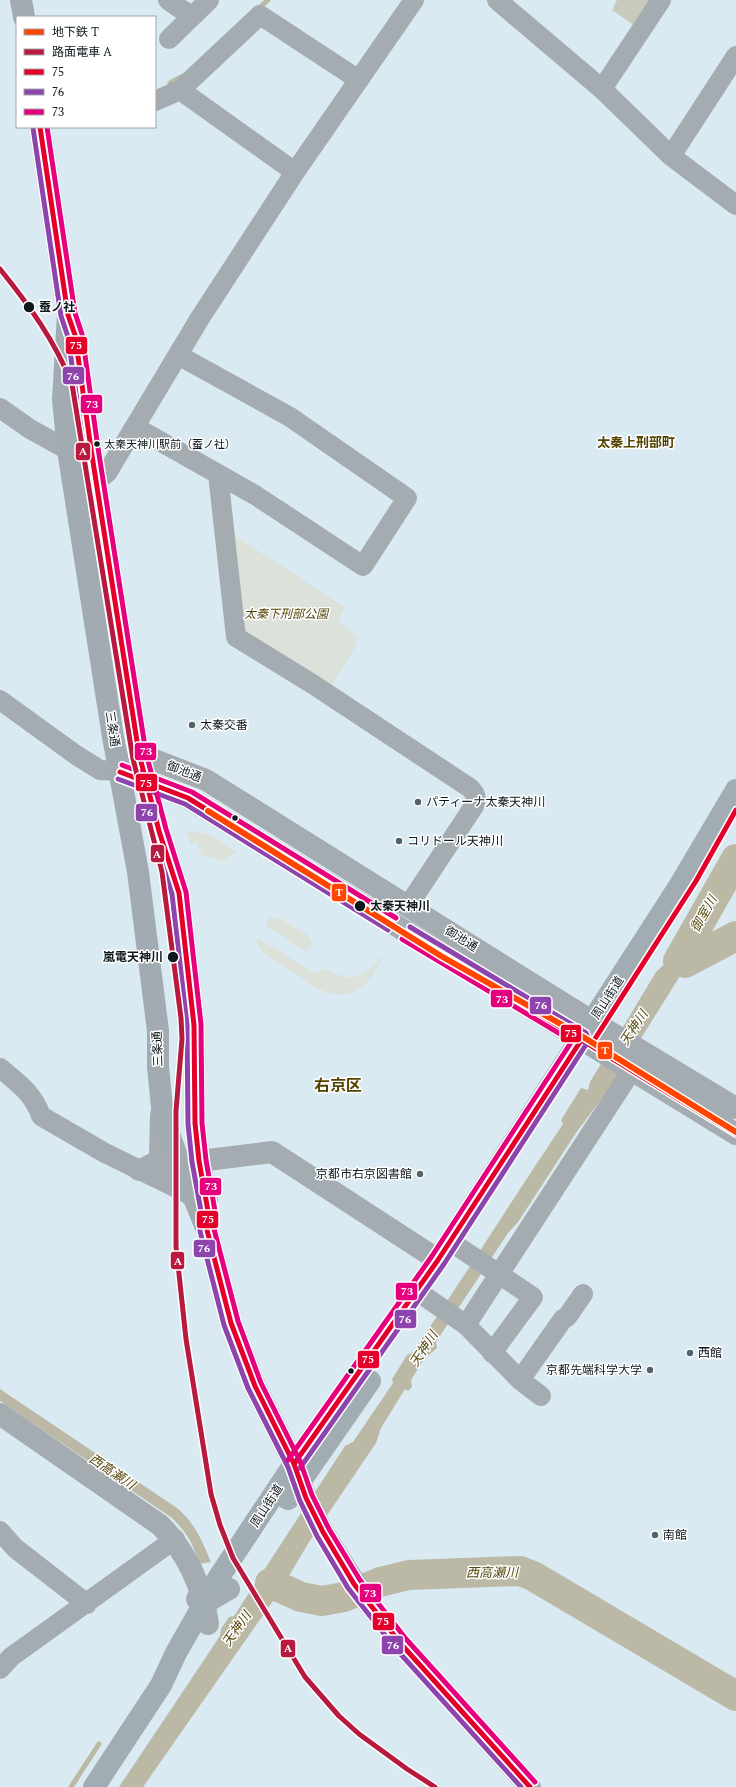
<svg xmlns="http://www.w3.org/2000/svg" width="736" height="1787" font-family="Spectral,'Noto Sans JP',serif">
	<rect width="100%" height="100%" fill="#daeaf2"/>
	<!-- green -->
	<path fill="#dce1d9" d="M232,534L345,607L338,620L358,638L353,651L330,687L246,632Z
		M192,831C210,833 222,843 237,853L224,859L225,861L222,862L212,857L202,856L197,843L191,844L186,832Z
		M268,918H276L281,919L307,935L312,944L311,947L306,951L301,949L268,927L266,923Z
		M259,939L312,971L317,972L325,968C350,984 364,979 381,957L383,958C378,966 373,976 366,983C341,1010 312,985 289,970C277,962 261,955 256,940Z"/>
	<!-- forest -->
	<path fill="#c8cabc" d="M617,0H652L635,26L612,10Z"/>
	<!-- water -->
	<path fill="#bbb9a6" d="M693,923L705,929L707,935L711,938L716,936L725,950L717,955L718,960L699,972L695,966L680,976L611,1086L576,1133L518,1222L508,1233L436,1342L437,1348L424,1359L411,1380L412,1387L408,1391L405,1389L381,1428L376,1443L309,1542L280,1591L143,1787H119L220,1636L221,1629L229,1617L234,1616L345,1446L353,1442L393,1383L392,1379L407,1355L413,1352C464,1277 512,1200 563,1124L561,1120L581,1088L588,1090L590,1082L656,972L672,957L669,954L687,925L689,926Z
		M0,1389L177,1508C195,1523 202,1541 211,1562L199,1564C194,1544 186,1532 172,1518L0,1401Z"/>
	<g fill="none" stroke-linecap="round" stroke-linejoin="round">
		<!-- stream -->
		<path stroke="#bbb9a6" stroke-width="5" d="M257,10L268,0
			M170,83L183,76
			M71,1787L99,1744"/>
		<!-- river -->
		<path stroke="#bbb9a6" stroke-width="30" d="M678,961L736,859
			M685,963L736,936
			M270,1583L301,1597L322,1601L344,1597L380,1582L409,1575L520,1571L533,1576L736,1696"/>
		<!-- minor -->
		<path stroke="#a4acb1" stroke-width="20" d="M168,0L191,16
			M497,0L602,89L671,156L736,205
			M169,39L209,0
			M602,89L661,0
			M180,90L295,172
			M155,101L180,90L260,15L359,80
			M671,156L736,56
			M0,408L30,429L68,450L82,449
			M135,427L255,495L363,566L407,498L290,417L178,355
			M218,474L236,637L314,685L470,788C476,794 477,798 474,806L408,906
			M78,505L96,481L107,473L200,318L295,172L414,0
			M0,700L76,755L100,770L119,771
			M0,1068C18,1083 33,1093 41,1116L105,1153L185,1192L195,1199
			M139,1170L156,1161L159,1156L160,1115
			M460,1248L533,1297L492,1353
			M427,1298L466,1325L520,1380L541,1396
			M466,1325L632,1070
			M520,1380L563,1319L567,1317L583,1294
			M0,1531L15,1548L87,1604
			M0,1669L11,1657L175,1539"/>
		<!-- tertiary -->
		<path stroke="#a4acb1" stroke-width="22" d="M736,1108L593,1022L206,780L139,754L119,771L188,798L736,1134
			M139,1170L166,1168L199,1161L272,1152L438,1260
			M0,1414L160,1525C186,1551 203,1587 208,1624
			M197,1599L205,1603L229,1589"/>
		<!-- secondary -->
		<path stroke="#a2abb1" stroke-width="22" d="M21,0L24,17
			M40,127L68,315L75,335L91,449L139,754L159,831L179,893L194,1025L195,1123L199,1161L207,1201
			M68,315L63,400L68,450L113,737L138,872L158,1031V1067L163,1117L175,1151L207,1230L231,1323L255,1386L294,1464L306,1498L323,1532L365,1599L401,1644L530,1787"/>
		<!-- trunk -->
		<path stroke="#a1acb3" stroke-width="22" d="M288,1499L370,1381
			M94,1787L161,1685L176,1653L219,1577L294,1464L438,1260L678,888L736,790"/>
		<defs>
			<path id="bus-1" d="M40,127L68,315L75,335L91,449L139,754L159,831L179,893L194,1025L195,1123L199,1161L208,1211L207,1230L231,1323L255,1386L294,1464L306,1498L323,1532L354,1584L401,1644L530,1787
				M120,772L188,798L392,924
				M406,933L736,1134
				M591,1045L696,881L736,810
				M294,1464L438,1260L582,1039"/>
			<path id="bus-2" d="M33,128L61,316L68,337L84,450L132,755L152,833L172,894L187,1025L188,1124L192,1162L201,1211L200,1231L224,1325L248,1388L288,1467L300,1501L317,1536L348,1588L396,1649L521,1787
				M118,779L185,804L388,930
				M300,1468L444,1264L589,1040L586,1033L410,927"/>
			<path id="bus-3" d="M47,127L75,313L82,334L98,448L146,753L166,829L186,892L201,1024L202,1123L206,1160L215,1211L214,1229L238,1321L261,1383L300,1461L312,1495L329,1529L360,1580L406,1639L535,1782
				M122,765L192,792L396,918
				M288,1460L432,1256L572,1041L402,939"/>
		</defs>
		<!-- bus-1 casing -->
		<use href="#bus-1" stroke="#fff" stroke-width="8"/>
		<!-- bus-2 casing -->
		<use href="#bus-2" stroke="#fff" stroke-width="8"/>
		<!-- bus-3 casing -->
		<use href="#bus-3" stroke="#fff" stroke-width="8"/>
		<!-- bus-1 -->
		<use href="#bus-1" stroke="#e4002b" stroke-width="5"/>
		<!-- bus-2 -->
		<use href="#bus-2" stroke="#8e44ad" stroke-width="5"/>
		<!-- bus-3 -->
		<use href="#bus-3" stroke="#e5007d" stroke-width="5"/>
		<defs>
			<path id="tram-1" d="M0,269C29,305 55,341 72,384L133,759L162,872L181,1018L182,1039L176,1111V1246L186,1339L211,1494L220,1525L233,1558L305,1677L339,1716L359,1734L407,1769L435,1787"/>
		</defs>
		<!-- tram-1 casing -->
		<use href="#tram-1" stroke="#fff" stroke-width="8"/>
		<!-- tram-1 -->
		<use href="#tram-1" stroke="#b8193f" stroke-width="5"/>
		<defs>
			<path id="metro-1" d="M208,811L441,956L580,1035L736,1132"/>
		</defs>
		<!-- metro-1 casing -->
		<use href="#metro-1" stroke="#fff" stroke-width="9"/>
		<!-- metro-1 -->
		<use href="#metro-1" stroke="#ff4500" stroke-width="6"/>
	</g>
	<!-- markers -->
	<g fill="#0e181d" stroke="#fff" stroke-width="1.5">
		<circle cx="29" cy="307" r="6"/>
		<circle cx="97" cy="444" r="3.5"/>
		<circle cx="235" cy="818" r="3.5"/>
		<circle cx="360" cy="906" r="6"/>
		<circle cx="173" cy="957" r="6"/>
		<circle cx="351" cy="1371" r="3.5"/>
	</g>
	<g fill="#556268" stroke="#fff" stroke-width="1.5">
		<circle cx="192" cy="725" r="4"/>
		<circle cx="418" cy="802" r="4"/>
		<circle cx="399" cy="841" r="4"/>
		<circle cx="420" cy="1174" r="4"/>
		<circle cx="690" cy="1353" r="4"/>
		<circle cx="650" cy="1370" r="4"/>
		<circle cx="655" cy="1535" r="4"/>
	</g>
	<g text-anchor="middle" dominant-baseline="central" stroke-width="3" stroke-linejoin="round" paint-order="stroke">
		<!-- bus labels -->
		<g font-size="11" fill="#0e181d" stroke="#fff" text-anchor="start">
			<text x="104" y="444">太秦天神川駅前（蚕ノ社）</text>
		</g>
		<!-- stop labels -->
		<g font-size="12" font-weight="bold" fill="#0e181d" stroke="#fff" text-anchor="start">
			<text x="39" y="307">蚕ノ社</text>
			<text x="370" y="906">太秦天神川</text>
			<text x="163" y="957" text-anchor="end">嵐電天神川</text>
		</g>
		<!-- park labels -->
		<g font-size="12" font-style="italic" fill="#524408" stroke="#fff">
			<text x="286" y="614">太秦下刑部公園</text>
		</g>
		<!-- poi labels -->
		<g font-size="12" fill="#0e181d" stroke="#fff" text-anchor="start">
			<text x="200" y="725">太秦交番</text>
			<text x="426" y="802">パティーナ太秦天神川</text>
			<text x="407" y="841">コリドール天神川</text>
			<text x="412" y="1174" text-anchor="end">京都市右京図書館</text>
			<text x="698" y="1353">西館</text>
			<text x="642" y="1370" text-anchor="end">京都先端科学大学</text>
			<text x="663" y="1535">南館</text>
		</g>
		<!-- street labels -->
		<g font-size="12" fill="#0e181d" stroke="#fff">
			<text transform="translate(112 729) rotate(81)">三条通</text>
			<text transform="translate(184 772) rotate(21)">御池通</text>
			<text transform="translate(461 939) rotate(32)">御池通</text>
			<text transform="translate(608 998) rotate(-57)">周山街道</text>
			<text transform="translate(158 1049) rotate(-92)">三条通</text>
			<text transform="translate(267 1506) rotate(-57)">周山街道</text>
		</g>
		<!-- neighbourhood labels -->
		<g font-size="13" font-weight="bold" fill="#534300" stroke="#fff">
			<text x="636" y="443">太秦上刑部町</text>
		</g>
		<!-- water labels -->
		<g font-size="13" font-style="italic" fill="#57480f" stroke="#fff">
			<text transform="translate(704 914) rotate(-60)">御室川</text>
			<text transform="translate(634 1028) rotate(-57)">天神川</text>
			<text transform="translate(424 1349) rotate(-57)">天神川</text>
			<text transform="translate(112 1472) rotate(34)">西高瀬川</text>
			<text x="492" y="1573">西高瀬川</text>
			<text transform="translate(237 1629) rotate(-55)">天神川</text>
		</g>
		<!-- district labels -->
		<g font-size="16" font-weight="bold" fill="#534300" stroke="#fff">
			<text x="338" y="1086">右京区</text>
		</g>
	</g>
	<g stroke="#fff" stroke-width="1.5">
		<rect x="65" y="336" width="23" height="19" rx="4" fill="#e4002b"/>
		<rect x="62" y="366" width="23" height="19" rx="4" fill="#8e44ad"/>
		<rect x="80" y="394" width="23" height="20" rx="4" fill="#e5007d"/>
		<rect x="75" y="442" width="16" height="19" rx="4" fill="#b8193f"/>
		<rect x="134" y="742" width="23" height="19" rx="4" fill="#e5007d"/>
		<rect x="135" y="773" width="23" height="19" rx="4" fill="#e4002b"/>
		<rect x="135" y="803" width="23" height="19" rx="4" fill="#8e44ad"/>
		<rect x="150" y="844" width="15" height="19" rx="4" fill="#b8193f"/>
		<rect x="331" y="883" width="16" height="19" rx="4" fill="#ff4500"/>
		<rect x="490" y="989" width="23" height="19" rx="4" fill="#e5007d"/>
		<rect x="529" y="996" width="23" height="19" rx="4" fill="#8e44ad"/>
		<rect x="560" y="1024" width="22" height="19" rx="4" fill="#e4002b"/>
		<rect x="597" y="1041" width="16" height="19" rx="4" fill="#ff4500"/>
		<rect x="199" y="1177" width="23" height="19" rx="4" fill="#e5007d"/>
		<rect x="196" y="1210" width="23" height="19" rx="4" fill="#e4002b"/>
		<rect x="193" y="1239" width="23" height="19" rx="4" fill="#8e44ad"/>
		<rect x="170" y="1251" width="15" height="19" rx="4" fill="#b8193f"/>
		<rect x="395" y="1282" width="23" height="19" rx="4" fill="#e5007d"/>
		<rect x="394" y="1309" width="23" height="20" rx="4" fill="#8e44ad"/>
		<rect x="357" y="1350" width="23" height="19" rx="4" fill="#e4002b"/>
		<rect x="359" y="1583" width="23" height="20" rx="4" fill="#e5007d"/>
		<rect x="372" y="1612" width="23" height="19" rx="4" fill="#e4002b"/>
		<rect x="381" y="1635" width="23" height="20" rx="4" fill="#8e44ad"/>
		<rect x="280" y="1639" width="16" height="19" rx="4" fill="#b8193f"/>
	</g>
	<g font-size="11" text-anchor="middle" font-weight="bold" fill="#fff">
		<text x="76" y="349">75</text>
		<text x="73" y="380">76</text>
		<text x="92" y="408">73</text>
		<text x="83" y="455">A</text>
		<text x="146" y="755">73</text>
		<text x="146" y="787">75</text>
		<text x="147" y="816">76</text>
		<text x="157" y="858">A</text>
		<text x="339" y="896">T</text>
		<text x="502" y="1003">73</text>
		<text x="541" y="1009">76</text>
		<text x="571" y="1037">75</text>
		<text x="605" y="1054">T</text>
		<text x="211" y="1190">73</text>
		<text x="208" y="1223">75</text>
		<text x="204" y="1252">76</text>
		<text x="178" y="1265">A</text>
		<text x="407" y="1295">73</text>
		<text x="405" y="1323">76</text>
		<text x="368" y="1363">75</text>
		<text x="370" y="1597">73</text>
		<text x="383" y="1625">75</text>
		<text x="393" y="1649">76</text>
		<text x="288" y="1652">A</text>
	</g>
	<!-- legend -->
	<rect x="16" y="16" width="140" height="112" fill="#ffffff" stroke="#9fa3a5"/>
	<rect x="24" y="29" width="20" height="6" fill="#ff4500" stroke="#9fa3a5"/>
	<text x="52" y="36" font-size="12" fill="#0e181d">地下鉄 T</text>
	<rect x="24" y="49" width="20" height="6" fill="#b8193f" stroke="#9fa3a5"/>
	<text x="52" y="56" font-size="12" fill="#0e181d">路面電車 A</text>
	<rect x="24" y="69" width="20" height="6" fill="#e4002b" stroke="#9fa3a5"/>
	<text x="52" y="76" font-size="12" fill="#0e181d">75</text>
	<rect x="24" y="89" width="20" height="6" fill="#8e44ad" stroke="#9fa3a5"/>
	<text x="52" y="96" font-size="12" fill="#0e181d">76</text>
	<rect x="24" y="109" width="20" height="6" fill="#e5007d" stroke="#9fa3a5"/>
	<text x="52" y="116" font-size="12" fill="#0e181d">73</text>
</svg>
